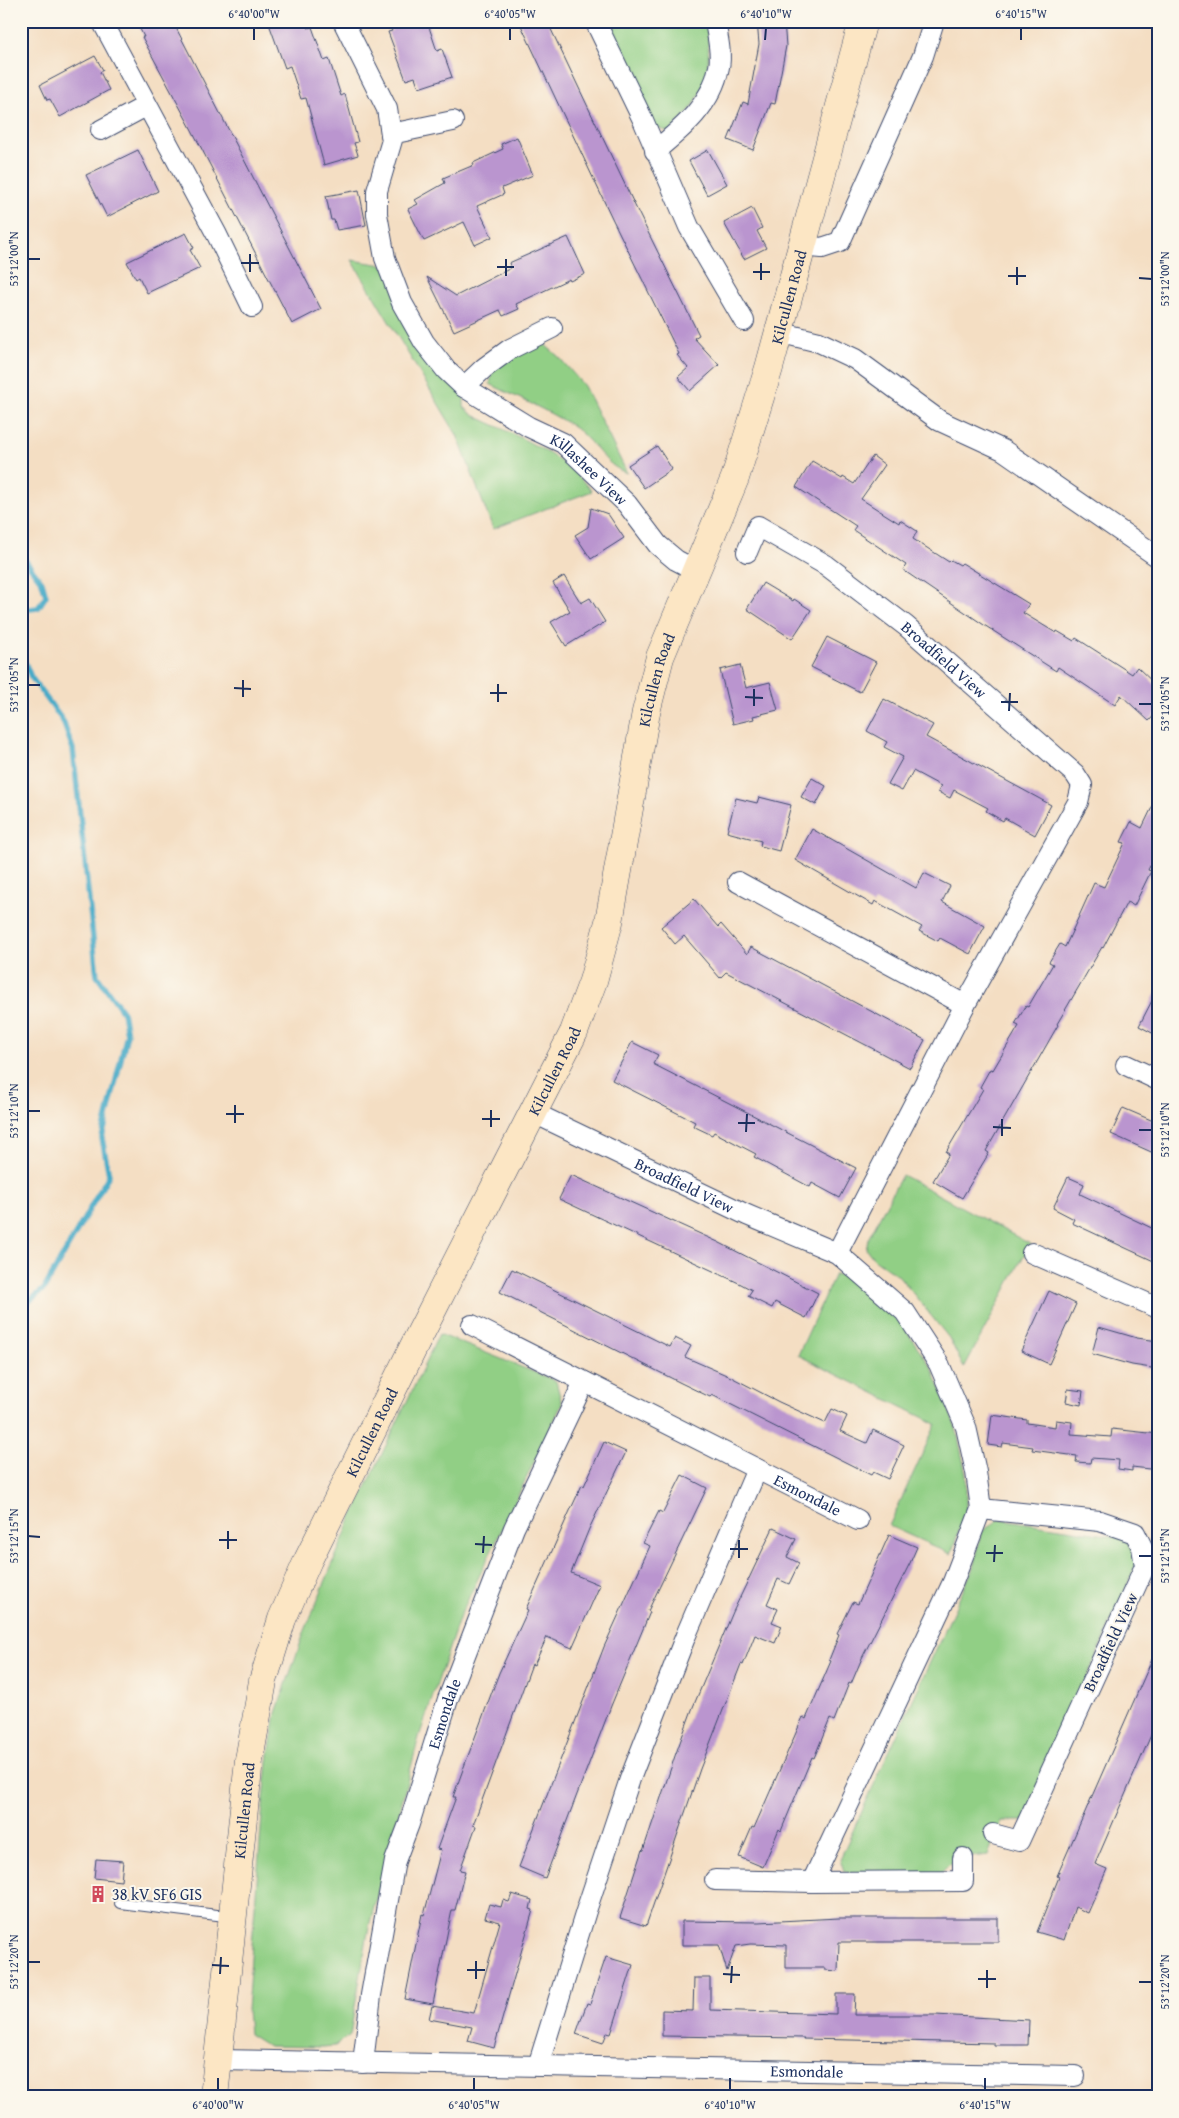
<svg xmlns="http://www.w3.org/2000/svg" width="1179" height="2118" font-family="'Gentium Book Plus',serif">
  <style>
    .green { fill: #91cf85; stroke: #567f72 }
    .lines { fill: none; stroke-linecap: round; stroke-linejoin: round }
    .stream { stroke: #47aac7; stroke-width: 5.5 }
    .building { fill: #ba95cf }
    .service-casing { stroke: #3c496d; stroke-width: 12 }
    .minor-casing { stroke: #3c496d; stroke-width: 22 }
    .secondary-casing { stroke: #3c496d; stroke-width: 29 }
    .service { stroke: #fff; stroke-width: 10 }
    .minor { stroke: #fff; stroke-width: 20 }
    .secondary { stroke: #fce6c4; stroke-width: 28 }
    .ticks { fill: none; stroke: #1b2f5e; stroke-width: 2 }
    .labels { text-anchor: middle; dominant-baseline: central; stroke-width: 4; stroke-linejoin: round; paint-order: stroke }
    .street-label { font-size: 16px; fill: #1b2f5e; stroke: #fbf7ec }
    .poi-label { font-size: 16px; fill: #1b2f5e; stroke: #fbf7ec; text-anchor: start }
    .neatline { fill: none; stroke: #1b2f5e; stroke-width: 2 }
    .ticks-label { font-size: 12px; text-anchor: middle; fill: #1b2f5e }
  </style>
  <rect width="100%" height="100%" fill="#fbf7ec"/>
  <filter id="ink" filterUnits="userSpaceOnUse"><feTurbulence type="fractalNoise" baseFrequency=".02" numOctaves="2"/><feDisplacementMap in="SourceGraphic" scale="10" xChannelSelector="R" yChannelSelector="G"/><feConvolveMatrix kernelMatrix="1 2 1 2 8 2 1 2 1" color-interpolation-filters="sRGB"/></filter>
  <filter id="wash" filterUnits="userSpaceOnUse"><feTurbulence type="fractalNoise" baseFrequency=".0096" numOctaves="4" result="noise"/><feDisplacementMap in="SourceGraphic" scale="20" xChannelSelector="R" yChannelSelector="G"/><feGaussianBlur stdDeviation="1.12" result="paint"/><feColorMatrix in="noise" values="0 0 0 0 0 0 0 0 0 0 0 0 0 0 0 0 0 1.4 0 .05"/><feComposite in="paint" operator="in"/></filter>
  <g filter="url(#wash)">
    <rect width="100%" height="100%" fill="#f4dec3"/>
    <g class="green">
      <path d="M 602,21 L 705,21 C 711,46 710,76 697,99 C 691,111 678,122 670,132 L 653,127 Z"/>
      <path d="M 352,260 L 383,265 L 464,397 L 464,407 L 473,415 C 516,436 562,453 592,491 L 493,529 L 457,435 Z"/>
      <path d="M 544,344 L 559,357 L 584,386 L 627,473 C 604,466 593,439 572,426 C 546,409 517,398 490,384 L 493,369 L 528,345 Z"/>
      <path d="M 902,1175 L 1030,1244 L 964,1368 L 949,1338 L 899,1276 L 874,1259 L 866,1249 L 868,1239 Z"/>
      <path d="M 835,1274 L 844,1276 L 899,1320 L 932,1368 L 956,1428 L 966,1474 L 966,1510 L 951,1554 L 889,1526 L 936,1424 L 798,1355 Z"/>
      <path d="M 439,1334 L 556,1381 L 562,1404 L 460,1616 L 419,1737 L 369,1926 L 350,2035 L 335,2046 L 322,2047 L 268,2046 L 249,2034 L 247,2010 L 262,1816 L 269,1754 L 276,1713 L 304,1633 L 352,1517 Z"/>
      <path d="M 1000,1519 L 1126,1538 L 1137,1562 L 1025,1821 L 1002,1821 L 988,1855 L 955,1859 L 938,1876 L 857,1877 L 844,1871 L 840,1859 L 975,1564 L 981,1532 Z"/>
    </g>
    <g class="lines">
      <g class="stream">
        <path d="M 21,555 L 42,582 L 46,596 L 38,608 L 21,610"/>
        <path d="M 21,653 L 31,677 L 63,721 L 73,749 L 97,976 L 123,1012 L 127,1034 L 102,1138 L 109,1175 L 44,1289 L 21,1308"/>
      </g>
    </g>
    <g id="blocks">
      <g class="building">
        <path d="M 136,21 L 161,21 L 163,27 L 173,22 L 321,309 L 292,324 L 192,130 L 142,37 L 144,37 Z"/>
        <path d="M 268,21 L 304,21 L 308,28 L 312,27 L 324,61 L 329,59 L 341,96 L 345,94 L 358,142 L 354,143 L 358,155 L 324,165 L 306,98 L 301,99 L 290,66 L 285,68 Z"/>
        <path d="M 388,21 L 427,21 L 437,51 L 442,49 L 452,77 L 419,88 L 415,77 L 406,80 L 388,32 L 392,31 Z"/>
        <path d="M 519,21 L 547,21 L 638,212 L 699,335 L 694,338 L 719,365 L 690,391 L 678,377 L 688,368 L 677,355 L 679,354 L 612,218 Z"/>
        <path d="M 757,21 L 784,21 L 786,46 L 775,104 L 771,103 L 753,150 L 728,140 L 743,102 L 748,104 L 759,44 Z"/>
        <path d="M 95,56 L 103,70 L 100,72 L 109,90 L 60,117 L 50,99 L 47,100 L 40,85 Z"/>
        <path d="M 517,137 L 533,175 L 502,188 L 504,194 L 477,206 L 492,237 L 475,245 L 464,222 L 424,241 L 408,209 L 418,204 L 415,200 L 445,183 L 443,178 L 474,165 L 473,163 L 503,149 L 501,144 Z"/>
        <path d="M 138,150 L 158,191 L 107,217 L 86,175 Z"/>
        <path d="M 708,150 L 727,184 L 707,195 L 689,161 Z"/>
        <path d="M 359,190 L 366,225 L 337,230 L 334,220 L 331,220 L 326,196 Z"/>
        <path d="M 752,208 L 762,228 L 757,231 L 766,248 L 744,259 L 724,223 Z"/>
        <path d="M 186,233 L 194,248 L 190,250 L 200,268 L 147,293 L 139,277 L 136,279 L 127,262 Z"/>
        <path d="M 568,237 L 585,274 L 570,281 L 569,279 L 516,304 L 519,309 L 503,316 L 500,310 L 454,331 L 427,277 L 456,296 L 511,268 L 509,263 Z"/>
        <path d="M 657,446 L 672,469 L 644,488 L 628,465 Z"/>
        <path d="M 873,456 L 885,465 L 861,499 L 899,523 L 900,520 L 917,531 L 913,539 L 949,562 L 951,560 L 960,565 L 962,563 L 1029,604 L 1023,613 L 1056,633 L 1057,631 L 1074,641 L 1076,638 L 1132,674 L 1137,667 L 1158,687 L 1158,711 L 1149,721 L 1121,695 L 1115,705 L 1058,667 L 1056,671 L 984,625 L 903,570 L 906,565 L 853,530 L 856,526 L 796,487 L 812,461 L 842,479 L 843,477 L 854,484 Z"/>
        <path d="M 591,508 L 608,514 L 624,538 L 591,559 L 575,535 L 588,527 Z"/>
        <path d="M 564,576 L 581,603 L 590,598 L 605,622 L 566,646 L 551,622 L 570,611 L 553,583 Z"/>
        <path d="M 763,583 L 793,601 L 794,599 L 811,610 L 792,639 L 747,609 Z"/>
        <path d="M 827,637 L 876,662 L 860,692 L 811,667 Z"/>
        <path d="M 740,665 L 746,688 L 770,682 L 778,710 L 753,716 L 754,719 L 733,724 L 720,670 Z"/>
        <path d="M 884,699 L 933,725 L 926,737 L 1051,805 L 1035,835 L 1005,818 L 1003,821 L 986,811 L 988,808 L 954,790 L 950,798 L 938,792 L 941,786 L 913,771 L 902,791 L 888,784 L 903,757 L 884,747 L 887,742 L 867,731 Z"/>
        <path d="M 812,778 L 826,786 L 816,805 L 801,797 Z"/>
        <path d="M 1158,795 L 1158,850 L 1148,870 L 1151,871 L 1134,906 L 1127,902 L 1103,948 L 1102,947 L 1057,1024 L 1058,1025 L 986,1151 L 989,1153 L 962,1198 L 933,1181 L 949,1154 L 946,1152 L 983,1089 L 980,1087 L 990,1069 L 993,1070 L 1019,1026 L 1015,1024 L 1026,1006 L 1028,1007 L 1053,964 L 1049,962 L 1060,944 L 1065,947 L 1094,883 L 1104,887 L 1125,843 L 1121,842 L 1131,822 L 1142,828 Z"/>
        <path d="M 759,797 L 791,805 L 779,851 L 760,846 L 761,841 L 727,832 L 736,798 L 757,803 Z"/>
        <path d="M 812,829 L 916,888 L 924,873 L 950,886 L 942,902 L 985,926 L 970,954 L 940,938 L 938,941 L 919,931 L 922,927 L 875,901 L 873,905 L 795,860 Z"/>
        <path d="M 694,899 L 718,927 L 721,924 L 747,954 L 751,947 L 925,1040 L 910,1068 L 726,972 L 720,978 L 684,936 L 675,944 L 661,927 Z"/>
        <path d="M 1158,989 L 1158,1036 L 1139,1026 Z"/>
        <path d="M 632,1042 L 658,1055 L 653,1064 L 856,1168 L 840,1198 L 812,1183 L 810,1187 L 754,1157 L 756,1154 L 714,1132 L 712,1135 L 693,1126 L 695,1122 L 612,1080 Z"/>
        <path d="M 1123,1108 L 1158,1123 L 1158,1155 L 1111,1134 Z"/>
        <path d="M 571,1175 L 718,1242 L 818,1293 L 806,1318 L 775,1302 L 772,1308 L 748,1296 L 752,1290 L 741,1284 L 559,1199 Z"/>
        <path d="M 1068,1177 L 1084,1184 L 1080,1194 L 1158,1231 L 1158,1263 L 1072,1223 L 1074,1219 L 1053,1208 Z"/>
        <path d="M 512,1269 L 670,1347 L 675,1338 L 691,1346 L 685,1357 L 731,1377 L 779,1402 L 825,1423 L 832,1409 L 847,1416 L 840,1431 L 867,1443 L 873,1430 L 904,1445 L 888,1479 L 873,1472 L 871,1475 L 712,1395 L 710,1397 L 681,1383 L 500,1292 Z"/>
        <path d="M 1049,1291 L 1076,1304 L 1049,1364 L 1021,1351 Z"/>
        <path d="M 1099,1327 L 1137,1338 L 1158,1341 L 1158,1369 L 1132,1365 L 1092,1354 Z"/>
        <path d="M 1068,1389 L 1083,1391 L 1081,1405 L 1066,1402 Z"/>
        <path d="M 992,1415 L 1027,1420 L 1027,1423 L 1055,1427 L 1056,1420 L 1072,1422 L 1071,1434 L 1111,1437 L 1112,1429 L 1158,1434 L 1158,1470 L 1132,1467 L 1132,1471 L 1118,1469 L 1119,1460 L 1091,1458 L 1090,1463 L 1076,1462 L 1077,1456 L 1032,1450 L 1033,1447 L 1003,1443 L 1002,1447 L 988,1445 Z"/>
        <path d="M 604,1442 L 626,1452 L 589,1529 L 571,1573 L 600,1585 L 572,1648 L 547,1637 L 534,1665 L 532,1664 L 473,1825 L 476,1826 L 460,1870 L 465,1871 L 455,1910 L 452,1910 L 433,2004 L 405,1999 L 422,1914 L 424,1915 L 441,1850 L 437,1849 L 456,1797 L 453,1797 L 465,1764 L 499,1673 L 528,1610 L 526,1609 L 569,1513 L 582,1485 L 584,1486 Z"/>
        <path d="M 682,1475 L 707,1488 L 648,1611 L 650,1612 L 611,1706 L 545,1878 L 519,1867 L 604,1647 L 650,1546 L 643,1543 L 659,1511 L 663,1513 Z"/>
        <path d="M 773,1528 L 796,1539 L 787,1557 L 799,1563 L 789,1584 L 778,1579 L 767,1604 L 778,1609 L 772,1622 L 782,1626 L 775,1643 L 755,1635 L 743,1665 L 741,1664 L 700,1769 L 646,1926 L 620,1918 L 642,1850 L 643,1851 L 675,1756 L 693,1707 L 733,1612 Z"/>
        <path d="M 889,1535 L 917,1547 L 910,1563 L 862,1658 L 851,1684 L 849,1683 L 834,1721 L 830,1719 L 814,1758 L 812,1757 L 781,1831 L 779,1829 L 763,1867 L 739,1857 L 752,1827 L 754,1828 L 803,1717 L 806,1719 L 831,1661 L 829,1660 L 839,1635 L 837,1634 L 853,1602 L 858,1604 Z"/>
        <path d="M 1158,1646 L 1158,1719 L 1095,1864 L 1107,1869 L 1088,1913 L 1075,1907 L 1064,1940 L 1037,1932 L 1059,1877 L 1057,1876 Z"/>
        <path d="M 96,1859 L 123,1861 L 121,1881 L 94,1878 Z"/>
        <path d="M 512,1894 L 532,1900 L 530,1909 L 533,1910 L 494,2048 L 468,2041 L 472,2027 L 429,2019 L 432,2006 L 474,2013 L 500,1922 L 485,1918 L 489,1904 L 501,1907 L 503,1900 L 509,1902 Z"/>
        <path d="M 839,1918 L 998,1918 L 998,1942 L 839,1942 L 838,1971 L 825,1970 L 825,1968 L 786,1968 L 786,1945 L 750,1944 L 736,1946 L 727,1971 L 719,1945 L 682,1945 L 682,1921 L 759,1922 Z"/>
        <path d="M 606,1957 L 633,1965 L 611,2034 L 607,2033 L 603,2043 L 576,2034 L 587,2003 L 590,2004 Z"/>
        <path d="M 694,1978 L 710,1978 L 710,2010 L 836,2014 L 836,1994 L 855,1994 L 854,2015 L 935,2015 L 1029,2020 L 1028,2045 L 994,2045 L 994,2043 L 803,2039 L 804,2038 L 662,2036 L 662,2010 L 693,2011 Z"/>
      </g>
    </g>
  </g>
  <g filter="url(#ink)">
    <use href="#blocks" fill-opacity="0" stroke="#3c496d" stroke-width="1"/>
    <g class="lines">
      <g class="service-casing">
        <path id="service" d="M 120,1903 L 233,1917"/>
      </g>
      <g class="minor-casing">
        <g id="minor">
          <path d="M 102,21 L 217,235 L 252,307"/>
          <path d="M 343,21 L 387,109 L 391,134"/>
          <path d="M 595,21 L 643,120 L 689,227 L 744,321"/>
          <path id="s1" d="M 453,121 L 391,134 L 392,140 L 377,191 L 377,214 L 385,258 L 402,303 L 424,342 L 446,370 L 464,387 L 529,427 L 563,443 L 627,504 L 658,545 L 676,560 L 697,571"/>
          <path d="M 101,130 L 146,106"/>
          <path d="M 655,151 C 683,128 712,104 719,67 C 722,53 717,35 715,21"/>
          <path d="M 800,246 L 822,248 L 840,242 L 923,56 L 934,21"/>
          <path d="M 778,332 L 819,342 L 855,359 L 940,421 L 1003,450 L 1158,557"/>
          <path d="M 464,387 L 484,368 L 510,349 L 552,328"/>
          <path id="s2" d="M 747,552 L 758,526 L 826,565 L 906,626 L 1075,774 L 1082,785 L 1078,802 L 965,1005 L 837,1253"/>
          <path d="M 738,882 L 965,1005"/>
          <path d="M 1126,1065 L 1158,1080"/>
          <path id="s3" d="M 532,1112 L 747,1215 L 837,1253 L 905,1312 L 939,1364 L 966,1427 L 976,1472 L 981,1509 L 953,1582 L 812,1882 L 715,1880"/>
          <path d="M 1032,1253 L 1158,1308"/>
          <path id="s4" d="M 472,1325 L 858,1520"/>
          <path d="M 981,1509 L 1100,1521 L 1135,1533 L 1142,1547 L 1145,1566 L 1019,1841 L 993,1834"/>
          <path d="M 812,1882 L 963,1881 L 963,1858"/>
          <path id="s5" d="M 217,2060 L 1075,2076"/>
          <path id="s6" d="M 363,2063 L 371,1995 L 395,1861 L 409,1824 L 448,1699 L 514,1528 L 584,1382"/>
          <path d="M 538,2066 L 586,1911 L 630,1779 L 686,1635 L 757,1469"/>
        </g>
      </g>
      <g class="secondary-casing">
        <g id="secondary">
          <path id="s7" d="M 214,2097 L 249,1760 L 263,1681 L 282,1619 L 308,1560 L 418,1338 L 574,1032 L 593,981 L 609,922 L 646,712 L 660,657 L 735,478 L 769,368 L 863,21"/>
        </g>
      </g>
      <use href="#service" class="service"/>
      <use href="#minor" class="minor"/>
      <use href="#secondary" class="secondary"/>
    </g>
  </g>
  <path class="ticks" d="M 254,40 L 254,28M 510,40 L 510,28M 765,40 L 766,28M 1021,40 L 1021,28M 28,259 L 40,259M 241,263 L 259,263M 497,267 L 514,267M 250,272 L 250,254M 753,272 L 770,272M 506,276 L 506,259M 1008,276 L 1026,276M 1139,278 L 1152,279M 761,280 L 761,263M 1017,285 L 1017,267M 28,685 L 40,685M 234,688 L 251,689M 490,693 L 507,693M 243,697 L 243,680M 745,697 L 763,698M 498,702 L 498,684M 1001,702 L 1018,702M 1139,704 L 1152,704M 754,706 L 754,689M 1009,711 L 1010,693M 28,1111 L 40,1111M 226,1114 L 244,1114M 482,1119 L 500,1119M 235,1123 L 235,1105M 738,1123 L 755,1123M 491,1127 L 491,1110M 993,1127 L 1011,1128M 1139,1130 L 1152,1130M 746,1132 L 747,1114M 1002,1136 L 1002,1119M 28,1536 L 40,1537M 219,1540 L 237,1540M 475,1544 L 492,1545M 228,1549 L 228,1531M 730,1549 L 748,1549M 483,1553 L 484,1536M 986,1553 L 1003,1553M 1139,1556 L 1152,1556M 739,1558 L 739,1540M 994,1562 L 995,1545M 28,1962 L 40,1962M 212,1965 L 229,1966M 467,1970 L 485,1970M 220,1974 L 221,1957M 723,1974 L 740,1975M 476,1979 L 476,1961M 978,1979 L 996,1979M 1139,1982 L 1152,1982M 731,1983 L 732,1966M 987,1988 L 987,1970M 218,2090 L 218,2078M 474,2090 L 474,2078M 730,2090 L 730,2078M 985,2090 L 985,2078"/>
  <defs>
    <g id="building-bare" transform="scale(1.35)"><path d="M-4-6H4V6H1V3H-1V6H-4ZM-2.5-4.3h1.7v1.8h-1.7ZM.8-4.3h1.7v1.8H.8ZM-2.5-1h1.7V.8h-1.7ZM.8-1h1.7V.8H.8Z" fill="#d1495b" stroke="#fbf7ec" stroke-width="2.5" paint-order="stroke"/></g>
  </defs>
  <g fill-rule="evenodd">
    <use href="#building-bare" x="98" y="1894"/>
  </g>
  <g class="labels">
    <g class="street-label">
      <text stroke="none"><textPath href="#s7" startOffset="1908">Kilcullen Road</textPath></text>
      <text stroke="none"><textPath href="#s1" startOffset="494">Killashee View</textPath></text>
      <text stroke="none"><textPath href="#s2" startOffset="258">Broadfield View</textPath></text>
      <text stroke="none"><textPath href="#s7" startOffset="1502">Kilcullen Road</textPath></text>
      <text stroke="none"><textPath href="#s7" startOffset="1096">Kilcullen Road</textPath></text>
      <text stroke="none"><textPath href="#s3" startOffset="169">Broadfield View</textPath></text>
      <text stroke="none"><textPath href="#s7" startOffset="691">Kilcullen Road</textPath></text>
      <text stroke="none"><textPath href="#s4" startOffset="376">Esmondale</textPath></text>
      <text transform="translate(1110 1642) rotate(-65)">Broadfield View</text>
      <text stroke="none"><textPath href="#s6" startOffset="360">Esmondale</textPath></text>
      <text stroke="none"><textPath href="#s7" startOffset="288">Kilcullen Road</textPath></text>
      <text stroke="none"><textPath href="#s5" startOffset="590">Esmondale</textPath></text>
    </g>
    <g class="poi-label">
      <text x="112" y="1894">38 kV SF6 GIS</text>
    </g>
  </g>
  <rect width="1179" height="2118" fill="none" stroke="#fbf7ec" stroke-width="55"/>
  <rect x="28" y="28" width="1124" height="2062" class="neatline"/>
  <g class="ticks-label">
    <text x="254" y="18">6°40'00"W</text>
    <text x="510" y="18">6°40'05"W</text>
    <text x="766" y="18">6°40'10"W</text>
    <text x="1021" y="18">6°40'15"W</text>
    <text transform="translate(14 259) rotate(-90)" y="4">53°12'00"N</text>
    <text transform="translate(1165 279) rotate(-90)" y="4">53°12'00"N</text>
    <text transform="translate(14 685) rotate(-90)" y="4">53°12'05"N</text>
    <text transform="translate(1165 704) rotate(-90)" y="4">53°12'05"N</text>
    <text transform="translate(14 1111) rotate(-90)" y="4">53°12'10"N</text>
    <text transform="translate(1165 1130) rotate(-90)" y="4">53°12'10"N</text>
    <text transform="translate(14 1536) rotate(-90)" y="4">53°12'15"N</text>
    <text transform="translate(1165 1556) rotate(-90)" y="4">53°12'15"N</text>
    <text transform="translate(14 1962) rotate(-90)" y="4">53°12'20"N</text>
    <text transform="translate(1165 1982) rotate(-90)" y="4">53°12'20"N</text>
    <text x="218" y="2109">6°40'00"W</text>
    <text x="474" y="2109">6°40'05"W</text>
    <text x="730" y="2109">6°40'10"W</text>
    <text x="985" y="2109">6°40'15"W</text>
  </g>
</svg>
